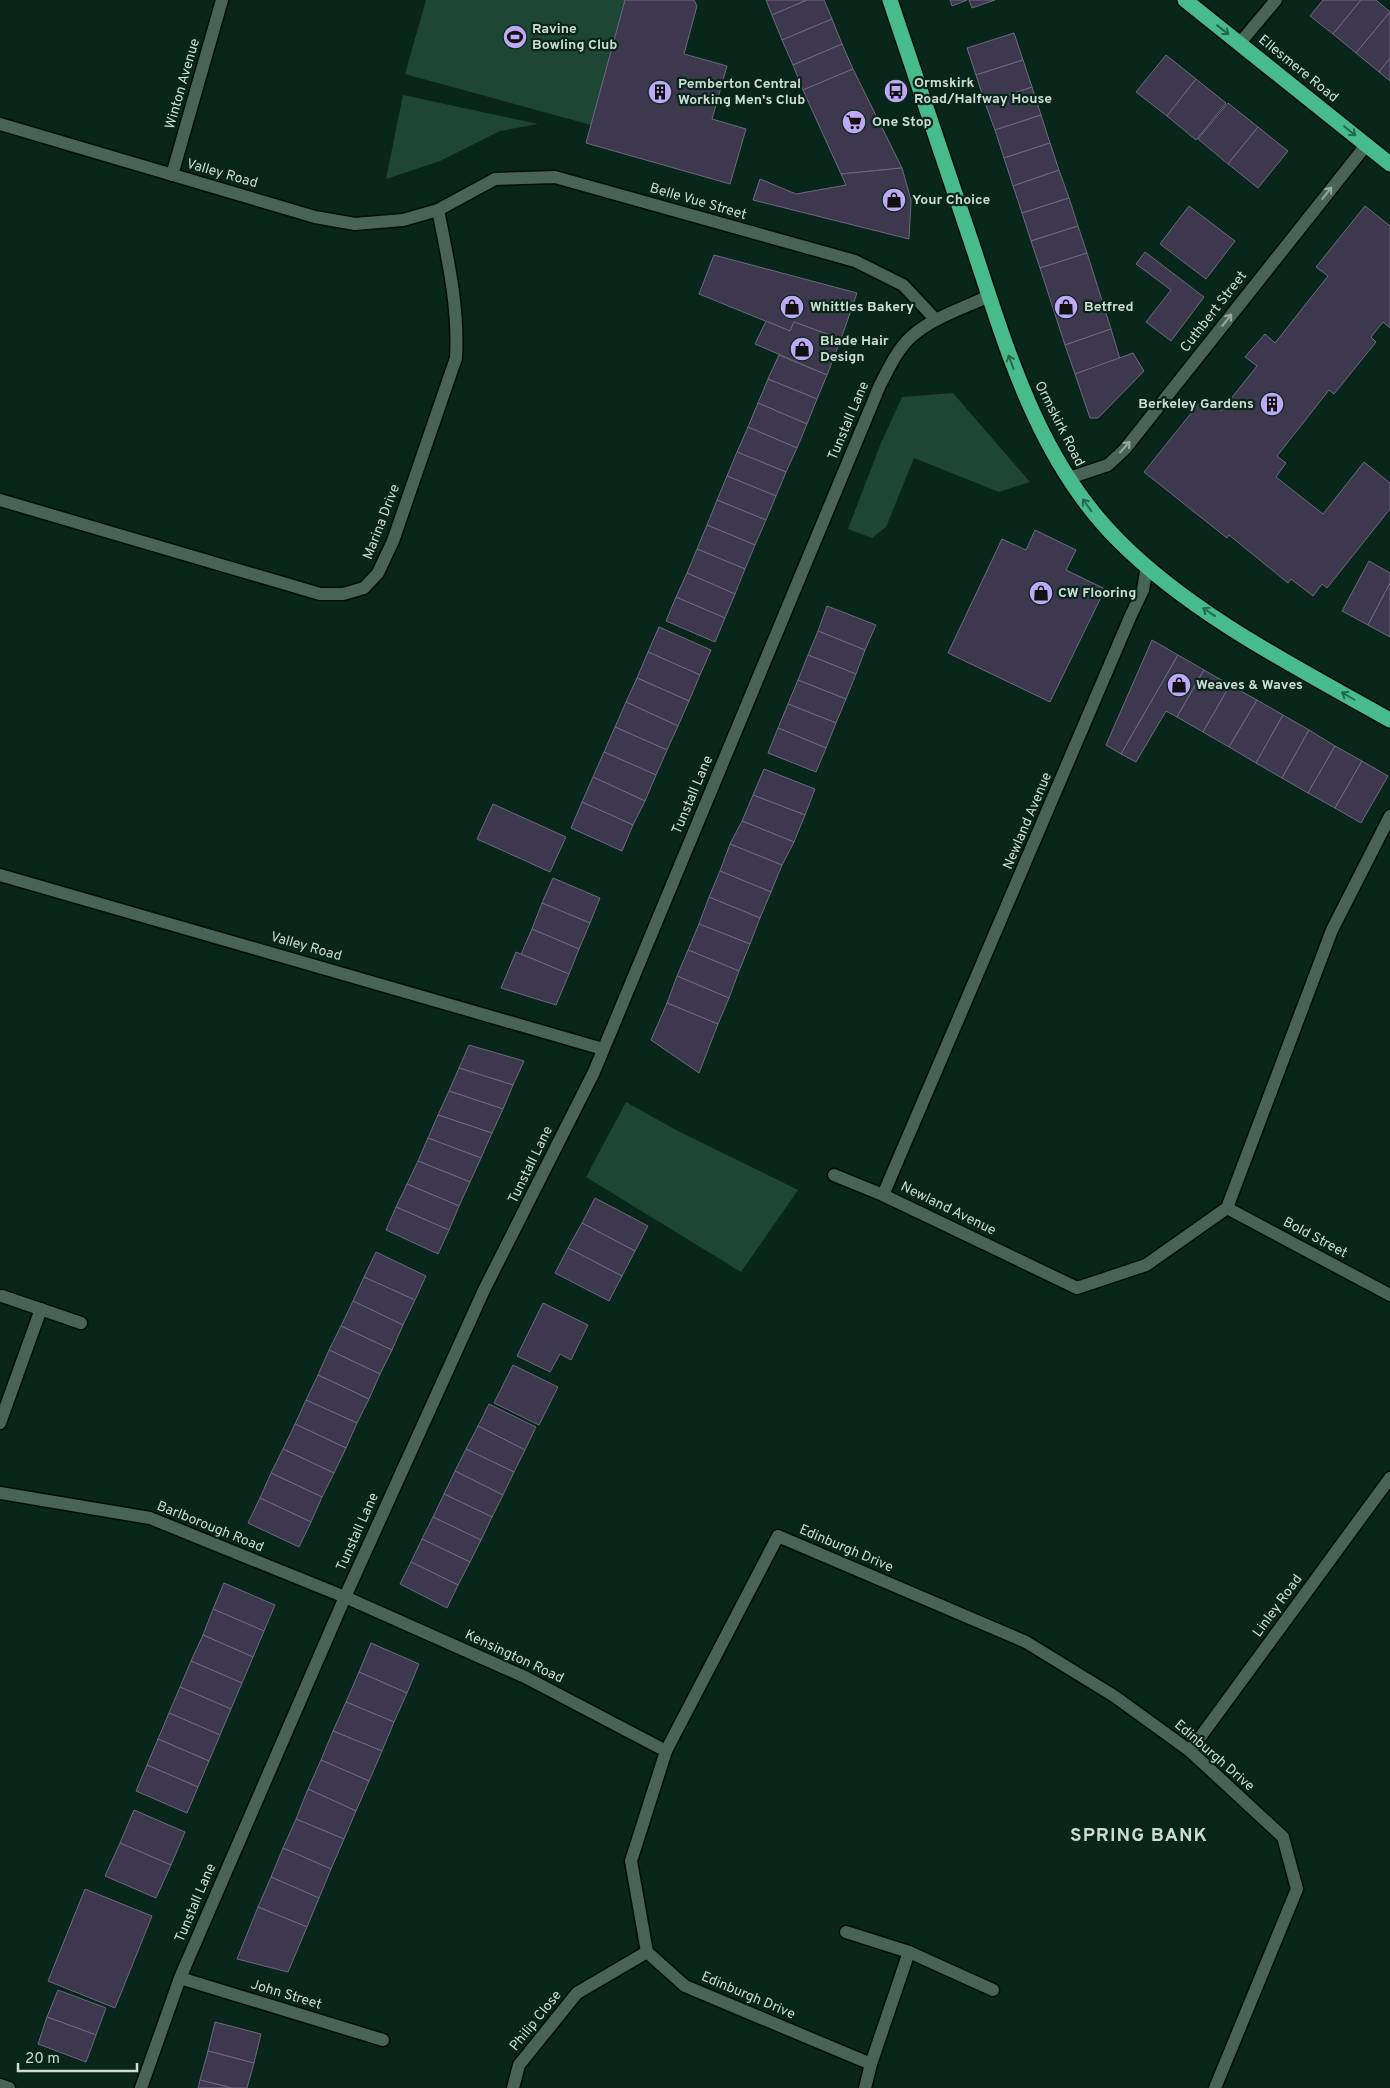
<svg xmlns="http://www.w3.org/2000/svg" width="1390" height="2088" font-family="Overpass,sans-serif">
  <style>
    .green { fill: #1e4635 }
    .building { fill: #3e384f; stroke: #6d6781 }
    .lines { fill: none; stroke-linecap: round; stroke-linejoin: round }
    .minor-casing { stroke: #000e05; stroke-width: 15 }
    .highway-casing { stroke: #000e05; stroke-width: 18 }
    .minor { stroke: #476456; stroke-width: 12 }
    .highway { stroke: #47bb8c; stroke-width: 15 }
    .oneway { stroke: #25694d }
    .oneway2 { stroke: #97aba1 }
    .labels { text-anchor: middle; dominant-baseline: central; stroke-width: 4.5; stroke-linejoin: round; paint-order: stroke }
    .poi-label { font-size: 14px; font-weight: bold; fill: #ccdbd3; stroke: #09261a; text-anchor: start }
    .street-label { font-size: 14px; fill: #ccdbd3; stroke: #09261a }
    .district-label { font-size: 19px; font-weight: bold; letter-spacing: 1px; fill: #ccdbd3; stroke: #09261a }
  </style>
  <rect width="100%" height="100%" fill="#09261a"/>
  <g class="green">
    <path d="M 426,0 L 625,0 L 591,125 L 405,74 Z"/>
    <path d="M 403,95 L 538,124 L 500,131 L 440,161 L 386,179 Z"/>
    <path d="M 953,393 L 1030,482 L 999,492 L 914,458 L 886,527 L 872,538 L 848,529 L 881,443 L 902,397 Z"/>
    <path d="M 626,1102 L 676,1130 L 798,1190 L 741,1272 L 586,1177 Z"/>
  </g>
  <g class="building">
    <path d="M 625,0 L 694,0 L 697,6 L 684,54 L 727,66 L 712,119 L 746,129 L 730,184 L 586,143 Z"/>
    <path d="M 766,0 L 807,0 L 772,15 Z"/>
    <path d="M 807,0 L 824,0 L 832,19 L 782,40 L 772,15 Z"/>
    <path d="M 950,0 L 967,0 L 952,6 Z"/>
    <path d="M 969,0 L 995,0 L 972,8 Z"/>
    <path d="M 1323,0 L 1361,0 L 1333,34 L 1310,16 Z"/>
    <path d="M 1361,0 L 1376,0 L 1390,12 L 1356,53 L 1333,34 Z"/>
    <path d="M 1390,12 L 1390,58 L 1379,72 L 1356,53 Z"/>
    <path d="M 832,19 L 842,44 L 793,65 L 782,40 Z"/>
    <path d="M 1014,33 L 1023,60 L 976,75 L 967,48 Z"/>
    <path d="M 842,44 L 853,69 L 803,90 L 793,65 Z"/>
    <path d="M 1166,55 L 1196,79 L 1167,116 L 1136,92 Z"/>
    <path d="M 1390,58 L 1390,81 L 1379,72 Z"/>
    <path d="M 1023,60 L 1032,87 L 985,103 L 976,75 Z"/>
    <path d="M 853,69 L 902,168 L 841,174 L 803,90 Z"/>
    <path d="M 1196,79 L 1226,103 L 1196,140 L 1167,116 Z"/>
    <path d="M 1032,87 L 1041,115 L 995,130 L 985,103 Z"/>
    <path d="M 1228,103 L 1258,127 L 1228,164 L 1198,139 Z"/>
    <path d="M 1041,115 L 1050,143 L 1004,158 L 995,130 Z"/>
    <path d="M 1258,127 L 1288,151 L 1258,188 L 1228,164 Z"/>
    <path d="M 1050,143 L 1059,170 L 1013,186 L 1004,158 Z"/>
    <path d="M 902,168 L 911,200 L 909,239 L 753,200 L 760,179 L 796,194 L 846,185 L 841,174 Z"/>
    <path d="M 1059,170 L 1069,198 L 1022,213 L 1013,186 Z"/>
    <path d="M 1069,198 L 1078,226 L 1031,241 L 1022,213 Z"/>
    <path d="M 1189,206 L 1235,241 L 1206,279 L 1160,244 Z"/>
    <path d="M 1365,206 L 1390,226 L 1390,328 L 1383,322 L 1371,337 L 1376,342 L 1334,394 L 1329,390 L 1277,456 L 1286,463 L 1276,477 L 1323,514 L 1364,462 L 1390,483 L 1390,509 L 1327,588 L 1322,584 L 1313,596 L 1291,579 L 1288,583 L 1229,535 L 1227,538 L 1144,472 L 1204,397 L 1221,411 L 1257,366 L 1245,357 L 1265,334 L 1275,343 L 1328,276 L 1316,267 Z"/>
    <path d="M 1078,226 L 1087,253 L 1040,268 L 1031,241 Z"/>
    <path d="M 1145,252 L 1204,297 L 1171,341 L 1146,322 L 1171,290 L 1136,264 Z"/>
    <path d="M 1087,253 L 1111,329 L 1065,345 L 1040,268 Z"/>
    <path d="M 714,255 L 857,293 L 841,339 L 794,322 L 790,331 L 699,294 Z"/>
    <path d="M 766,321 L 790,331 L 794,322 L 841,339 L 827,375 L 755,344 Z"/>
    <path d="M 1111,329 L 1120,359 L 1075,374 L 1065,345 Z"/>
    <path d="M 1133,353 L 1144,371 L 1098,418 L 1090,418 L 1075,374 Z"/>
    <path d="M 779,355 L 827,375 L 817,399 L 768,379 Z"/>
    <path d="M 768,379 L 817,399 L 807,424 L 758,403 Z"/>
    <path d="M 758,403 L 807,424 L 797,448 L 748,427 Z"/>
    <path d="M 748,427 L 797,448 L 786,472 L 737,452 Z"/>
    <path d="M 737,452 L 786,472 L 776,496 L 727,476 Z"/>
    <path d="M 727,476 L 776,496 L 766,520 L 717,500 Z"/>
    <path d="M 717,500 L 766,520 L 755,545 L 707,525 Z"/>
    <path d="M 707,525 L 755,545 L 745,569 L 697,549 Z"/>
    <path d="M 1035,530 L 1076,550 L 1066,570 L 1105,589 L 1050,702 L 948,653 L 1002,539 L 1026,550 Z"/>
    <path d="M 697,549 L 745,569 L 735,594 L 687,573 Z"/>
    <path d="M 1369,561 L 1390,573 L 1390,583 L 1368,625 L 1342,611 Z"/>
    <path d="M 687,573 L 735,594 L 725,618 L 676,597 Z"/>
    <path d="M 1390,583 L 1390,637 L 1368,625 Z"/>
    <path d="M 676,597 L 725,618 L 715,642 L 666,621 Z"/>
    <path d="M 827,606 L 876,625 L 865,650 L 818,631 Z"/>
    <path d="M 659,627 L 711,650 L 700,675 L 648,652 Z"/>
    <path d="M 818,631 L 865,650 L 856,674 L 808,655 Z"/>
    <path d="M 1152,640 L 1178,655 L 1121,754 L 1106,745 Z"/>
    <path d="M 648,652 L 700,675 L 689,701 L 637,678 Z"/>
    <path d="M 808,655 L 856,674 L 846,699 L 798,680 Z"/>
    <path d="M 1178,655 L 1204,670 L 1177,717 L 1166,711 L 1136,762 L 1121,754 Z"/>
    <path d="M 1204,670 L 1230,685 L 1203,732 L 1177,717 Z"/>
    <path d="M 637,678 L 689,701 L 678,726 L 626,702 Z"/>
    <path d="M 798,680 L 846,699 L 836,723 L 788,704 Z"/>
    <path d="M 1230,685 L 1257,700 L 1229,747 L 1203,732 Z"/>
    <path d="M 1257,700 L 1283,715 L 1256,763 L 1229,747 Z"/>
    <path d="M 626,702 L 678,726 L 667,750 L 615,727 Z"/>
    <path d="M 788,704 L 836,723 L 826,748 L 778,728 Z"/>
    <path d="M 1283,715 L 1309,730 L 1282,778 L 1256,763 Z"/>
    <path d="M 615,727 L 667,750 L 656,775 L 604,752 Z"/>
    <path d="M 778,728 L 826,748 L 816,772 L 768,753 Z"/>
    <path d="M 1309,730 L 1335,746 L 1308,793 L 1282,778 Z"/>
    <path d="M 1335,746 L 1362,761 L 1335,808 L 1308,793 Z"/>
    <path d="M 604,752 L 656,775 L 645,801 L 593,777 Z"/>
    <path d="M 1362,761 L 1388,776 L 1361,823 L 1335,808 Z"/>
    <path d="M 764,769 L 815,789 L 805,815 L 753,795 Z"/>
    <path d="M 593,777 L 645,801 L 633,825 L 582,802 Z"/>
    <path d="M 753,795 L 805,815 L 794,842 L 742,821 Z"/>
    <path d="M 582,802 L 633,825 L 622,851 L 571,828 Z"/>
    <path d="M 493,804 L 566,837 L 550,872 L 477,839 Z"/>
    <path d="M 742,821 L 794,842 L 782,865 L 730,844 Z"/>
    <path d="M 730,844 L 782,865 L 771,892 L 720,871 Z"/>
    <path d="M 720,871 L 771,892 L 760,918 L 709,897 Z"/>
    <path d="M 553,878 L 600,898 L 590,923 L 542,903 Z"/>
    <path d="M 709,897 L 760,918 L 750,944 L 699,924 Z"/>
    <path d="M 542,903 L 590,923 L 579,949 L 532,929 Z"/>
    <path d="M 699,924 L 750,944 L 739,971 L 688,950 Z"/>
    <path d="M 532,929 L 579,949 L 569,974 L 521,954 Z"/>
    <path d="M 688,950 L 739,971 L 729,998 L 677,976 Z"/>
    <path d="M 516,952 L 569,974 L 556,1005 L 501,988 Z"/>
    <path d="M 677,976 L 729,998 L 718,1024 L 667,1003 Z"/>
    <path d="M 667,1003 L 718,1024 L 699,1073 L 651,1040 Z"/>
    <path d="M 469,1045 L 524,1061 L 513,1085 L 459,1068 Z"/>
    <path d="M 459,1068 L 513,1085 L 503,1109 L 449,1091 Z"/>
    <path d="M 449,1091 L 503,1109 L 492,1133 L 438,1115 Z"/>
    <path d="M 438,1115 L 492,1133 L 481,1158 L 428,1138 Z"/>
    <path d="M 428,1138 L 481,1158 L 470,1182 L 418,1161 Z"/>
    <path d="M 418,1161 L 470,1182 L 459,1206 L 407,1184 Z"/>
    <path d="M 407,1184 L 459,1206 L 449,1230 L 396,1207 Z"/>
    <path d="M 595,1198 L 648,1226 L 635,1251 L 582,1223 Z"/>
    <path d="M 396,1207 L 449,1230 L 438,1254 L 386,1230 Z"/>
    <path d="M 582,1223 L 635,1251 L 622,1276 L 568,1248 Z"/>
    <path d="M 568,1248 L 622,1276 L 609,1301 L 555,1273 Z"/>
    <path d="M 376,1252 L 426,1276 L 415,1300 L 364,1277 Z"/>
    <path d="M 364,1277 L 415,1300 L 403,1325 L 353,1301 Z"/>
    <path d="M 353,1301 L 403,1325 L 392,1350 L 341,1326 Z"/>
    <path d="M 543,1303 L 588,1325 L 571,1360 L 560,1354 L 550,1372 L 517,1356 Z"/>
    <path d="M 341,1326 L 392,1350 L 380,1374 L 329,1350 Z"/>
    <path d="M 329,1350 L 380,1374 L 369,1399 L 318,1375 Z"/>
    <path d="M 513,1365 L 558,1387 L 539,1425 L 494,1403 Z"/>
    <path d="M 318,1375 L 369,1399 L 357,1423 L 306,1400 Z"/>
    <path d="M 306,1400 L 357,1423 L 346,1448 L 295,1424 Z"/>
    <path d="M 489,1404 L 536,1427 L 525,1450 L 478,1426 Z"/>
    <path d="M 295,1424 L 346,1448 L 334,1473 L 283,1449 Z"/>
    <path d="M 478,1426 L 525,1450 L 514,1472 L 466,1449 Z"/>
    <path d="M 283,1449 L 334,1473 L 322,1497 L 271,1473 Z"/>
    <path d="M 466,1449 L 514,1472 L 503,1495 L 455,1471 Z"/>
    <path d="M 455,1471 L 503,1495 L 492,1517 L 444,1494 Z"/>
    <path d="M 271,1473 L 322,1497 L 311,1522 L 260,1498 Z"/>
    <path d="M 444,1494 L 492,1517 L 481,1540 L 433,1517 Z"/>
    <path d="M 260,1498 L 311,1522 L 299,1547 L 248,1523 Z"/>
    <path d="M 433,1517 L 481,1540 L 470,1562 L 422,1539 Z"/>
    <path d="M 422,1539 L 470,1562 L 458,1585 L 411,1562 Z"/>
    <path d="M 411,1562 L 458,1585 L 447,1608 L 400,1584 Z"/>
    <path d="M 224,1583 L 275,1605 L 264,1631 L 213,1609 Z"/>
    <path d="M 213,1609 L 264,1631 L 253,1657 L 203,1635 Z"/>
    <path d="M 203,1635 L 253,1657 L 242,1683 L 191,1661 Z"/>
    <path d="M 371,1643 L 419,1664 L 407,1693 L 359,1672 Z"/>
    <path d="M 191,1661 L 242,1683 L 231,1709 L 180,1687 Z"/>
    <path d="M 359,1672 L 407,1693 L 394,1722 L 346,1702 Z"/>
    <path d="M 180,1687 L 231,1709 L 220,1735 L 169,1713 Z"/>
    <path d="M 346,1702 L 394,1722 L 382,1751 L 333,1731 Z"/>
    <path d="M 169,1713 L 220,1735 L 209,1761 L 158,1739 Z"/>
    <path d="M 333,1731 L 382,1751 L 369,1781 L 321,1760 Z"/>
    <path d="M 158,1739 L 209,1761 L 198,1787 L 147,1765 Z"/>
    <path d="M 321,1760 L 369,1781 L 356,1811 L 308,1789 Z"/>
    <path d="M 147,1765 L 198,1787 L 187,1813 L 136,1791 Z"/>
    <path d="M 308,1789 L 356,1811 L 344,1839 L 296,1819 Z"/>
    <path d="M 134,1810 L 185,1832 L 171,1865 L 120,1843 Z"/>
    <path d="M 296,1819 L 344,1839 L 331,1869 L 283,1848 Z"/>
    <path d="M 120,1843 L 171,1865 L 156,1898 L 105,1876 Z"/>
    <path d="M 283,1848 L 331,1869 L 319,1898 L 271,1877 Z"/>
    <path d="M 271,1877 L 319,1898 L 307,1927 L 258,1907 Z"/>
    <path d="M 85,1889 L 152,1916 L 115,2008 L 48,1981 Z"/>
    <path d="M 258,1907 L 307,1927 L 288,1972 L 237,1959 Z"/>
    <path d="M 58,1990 L 106,2008 L 96,2035 L 47,2017 Z"/>
    <path d="M 47,2017 L 96,2035 L 86,2062 L 38,2044 Z"/>
    <path d="M 215,2022 L 261,2034 L 254,2063 L 208,2051 Z"/>
    <path d="M 208,2051 L 254,2063 L 247,2088 L 232,2088 L 200,2080 Z"/>
    <path d="M 200,2080 L 232,2088 L 198,2088 Z"/>
  </g>
  <g class="lines">
    <g class="minor-casing">
      <g id="minor">
        <path d="M 1240,43 L 1276,0"/>
        <path d="M 0,124 L 315,217 L 355,224 L 403,220 L 438,210 L 495,179 L 555,177 L 855,261 L 903,285 L 936,320"/>
        <path d="M 172,175 L 222,0"/>
        <path d="M 1069,478 L 1108,465 L 1125,449 L 1367,144"/>
        <path d="M 0,500 L 320,594 L 343,594 L 364,588 L 378,573 L 393,541 L 456,358 C 459,308 448,260 438,210"/>
        <path d="M 1147,566 L 1143,590 L 1131,615 L 883,1195 L 1077,1288 L 1146,1265 L 1227,1208 L 1332,930 L 1390,816"/>
        <path d="M 0,875 L 603,1049"/>
        <path d="M 834,1175 L 883,1195"/>
        <path d="M 1227,1208 L 1390,1295"/>
        <path d="M 2,1296 L 81,1323"/>
        <path d="M 0,1423 L 41,1309"/>
        <path d="M 0,1493 L 150,1518 L 345,1597 L 525,1677 L 666,1751"/>
        <path d="M 1190,1751 L 1390,1478"/>
        <path d="M 846,1932 L 909,1952 L 993,1990"/>
        <path d="M 180,1978 L 383,2040"/>
        <path d="M 871,2064 L 909,1952"/>
        <path d="M 0,2085 L 9,2088"/>
        <path d="M 141,2088 L 180,1978 L 345,1597 L 484,1290 L 594,1072 L 880,385 C 889,368 898,348 912,336 C 934,317 964,308 989,296"/>
        <path d="M 513,2088 L 519,2065 L 577,1993 L 647,1952"/>
        <path d="M 865,2088 L 871,2064 L 685,1986 L 647,1952 L 631,1861 L 666,1751 L 778,1536 L 1026,1642 L 1114,1696 L 1190,1751 L 1283,1837 L 1297,1889 L 1215,2088"/>
      </g>
    </g>
    <g class="highway-casing">
      <g id="highway">
        <path d="M 890,0 C 917,80 944,160 971,241 C 1006,346 1037,459 1118,540 C 1192,615 1298,668 1390,720"/>
        <path d="M 1185,0 L 1390,164"/>
      </g>
    </g>
    <use href="#minor" class="minor"/>
    <use href="#highway" class="highway"/>
  </g>
  <defs><path id="oneway-shaft" d="M-6 0H5M1.5-3L5.5 0L1.5 3" fill="none" stroke-width="1.6" stroke-linecap="round" stroke-linejoin="round" transform="scale(1.25)"/></defs>
  <g class="oneway">
    <use href="#oneway-shaft" transform="translate(1223 30) rotate(38)"/>
    <use href="#oneway-shaft" transform="translate(1350 131) rotate(39)"/>
    <use href="#oneway-shaft" transform="translate(1011 362) rotate(-110)"/>
    <use href="#oneway-shaft" transform="translate(1087 505) rotate(-126)"/>
    <use href="#oneway-shaft" transform="translate(1209 612) rotate(-146)"/>
    <use href="#oneway-shaft" transform="translate(1348 696) rotate(-150)"/>
  </g>
  <g class="oneway2">
    <use href="#oneway-shaft" transform="translate(1327 193) rotate(-52)"/>
    <use href="#oneway-shaft" transform="translate(1227 320) rotate(-52)"/>
    <use href="#oneway-shaft" transform="translate(1125 447) rotate(-48)"/>
  </g>
  <defs>
    <g id="stadium-disc" transform="scale(1.25)"><circle r="9.5" fill="#bda9f5" stroke="#09261a"/><path d="M0-5a6.5 5 0 1 0 0 10a6.5 5 0 1 0 0-10ZM-3.5-1.8h7v3.6h-7Z" fill="#111"/></g>
    <g id="bus-disc" transform="scale(1.25)"><circle r="9.5" fill="#bda9f5" stroke="#09261a"/><path d="M-5-6H5V4H4V6H2V4H-2V6H-4V4H-5ZM-3.5-4V0h7V-4ZM-3.5 1.2v1.5H-2V1.2ZM2 1.2v1.5H3.5V1.2Z" fill="#111"/></g>
    <g id="building-disc" transform="scale(1.25)"><circle r="9.5" fill="#bda9f5" stroke="#09261a"/><path d="M-4-6H4V6H1V3H-1V6H-4ZM-2.5-4.3h1.7v1.8h-1.7ZM.8-4.3h1.7v1.8H.8ZM-2.5-1h1.7V.8h-1.7ZM.8-1h1.7V.8H.8Z" fill="#111"/></g>
    <g id="supermarket-disc" transform="scale(1.25)"><circle r="9.5" fill="#bda9f5" stroke="#09261a"/><path d="M-6-5.5h2.5l.6 2H6L4.5 2H-2.5L-4.4-4H-6ZM-1.5 3.2a1.3 1.3 0 1 0 .1 0ZM3 3.2a1.3 1.3 0 1 0 .1 0Z" fill="#111"/></g>
    <g id="shop-disc" transform="scale(1.25)"><circle r="9.5" fill="#bda9f5" stroke="#09261a"/><path d="M-5-2.5h2.3a2.7 3.5 0 0 1 5.4 0H5L5.5 6h-11ZM-1.5-2.5h3a1.5 2.3 0 0 0-3 0Z" fill="#111"/></g>
  </defs>
  <g fill-rule="evenodd">
    <use href="#stadium-disc" x="515" y="37"/>
    <use href="#bus-disc" x="896" y="91"/>
    <use href="#building-disc" x="660" y="92"/>
    <use href="#supermarket-disc" x="854" y="122"/>
    <use href="#shop-disc" x="894" y="200"/>
    <use href="#shop-disc" x="792" y="307"/>
    <use href="#shop-disc" x="1066" y="307"/>
    <use href="#shop-disc" x="802" y="349"/>
    <use href="#building-disc" x="1272" y="404"/>
    <use href="#shop-disc" x="1041" y="593"/>
    <use href="#shop-disc" x="1179" y="685"/>
  </g>
  <g class="labels">
    <g class="poi-label">
      <text x="532" y="29">Ravine<tspan x="532" dy="16">Bowling Club</tspan></text>
      <text x="914" y="83">Ormskirk<tspan x="914" dy="16">Road/Halfway House</tspan></text>
      <text x="678" y="84">Pemberton Central<tspan x="678" dy="16">Working Men's Club</tspan></text>
      <text x="872" y="122">One Stop</text>
      <text x="912" y="200">Your Choice</text>
      <text x="810" y="307">Whittles Bakery</text>
      <text x="1084" y="307">Betfred</text>
      <text x="820" y="341">Blade Hair<tspan x="820" dy="16">Design</tspan></text>
      <text x="1254" y="404" text-anchor="end">Berkeley Gardens</text>
      <text x="1058" y="593">CW Flooring</text>
      <text x="1196" y="685">Weaves &amp; Waves</text>
    </g>
    <g class="street-label">
      <text transform="translate(1298 69) rotate(39)">Ellesmere Road</text>
      <text transform="translate(183 84) rotate(-74)">Winton Avenue</text>
      <text transform="translate(222 174) rotate(16)">Valley Road</text>
      <text transform="translate(698 202) rotate(16)">Belle Vue Street</text>
      <text transform="translate(1214 312) rotate(-52)">Cuthbert Street</text>
      <text transform="translate(849 421) rotate(-67)">Tunstall Lane</text>
      <text transform="translate(1059 424) rotate(63)">Ormskirk Road</text>
      <text transform="translate(382 522) rotate(-69)">Marina Drive</text>
      <text transform="translate(693 795) rotate(-67)">Tunstall Lane</text>
      <text transform="translate(1028 821) rotate(-67)">Newland Avenue</text>
      <text transform="translate(306 947) rotate(16)">Valley Road</text>
      <text transform="translate(531 1165) rotate(-64)">Tunstall Lane</text>
      <text transform="translate(948 1209) rotate(26)">Newland Avenue</text>
      <text transform="translate(1315 1238) rotate(28)">Bold Street</text>
      <text transform="translate(210 1527) rotate(22)">Barlborough Road</text>
      <text transform="translate(358 1532) rotate(-66)">Tunstall Lane</text>
      <text transform="translate(846 1549) rotate(23)">Edinburgh Drive</text>
      <text transform="translate(1278 1606) rotate(-54)">Linley Road</text>
      <text transform="translate(514 1657) rotate(25)">Kensington Road</text>
      <text transform="translate(1214 1756) rotate(41)">Edinburgh Drive</text>
      <text transform="translate(196 1903) rotate(-67)">Tunstall Lane</text>
      <text transform="translate(286 1995) rotate(17)">John Street</text>
      <text transform="translate(748 1996) rotate(23)">Edinburgh Drive</text>
      <text transform="translate(536 2021) rotate(-51)">Philip Close</text>
    </g>
    <g class="district-label">
      <text x="1139" y="1836">SPRING BANK</text>
    </g>
  </g>
  <path d="M18 2063v8h119v-8" fill="none" stroke="#ccdbd3" stroke-width="2.5"/>
  <text x="25" y="2063" font-size="15" fill="#ccdbd3" stroke="#09261a" stroke-width="4" paint-order="stroke">20 m</text>
</svg>
